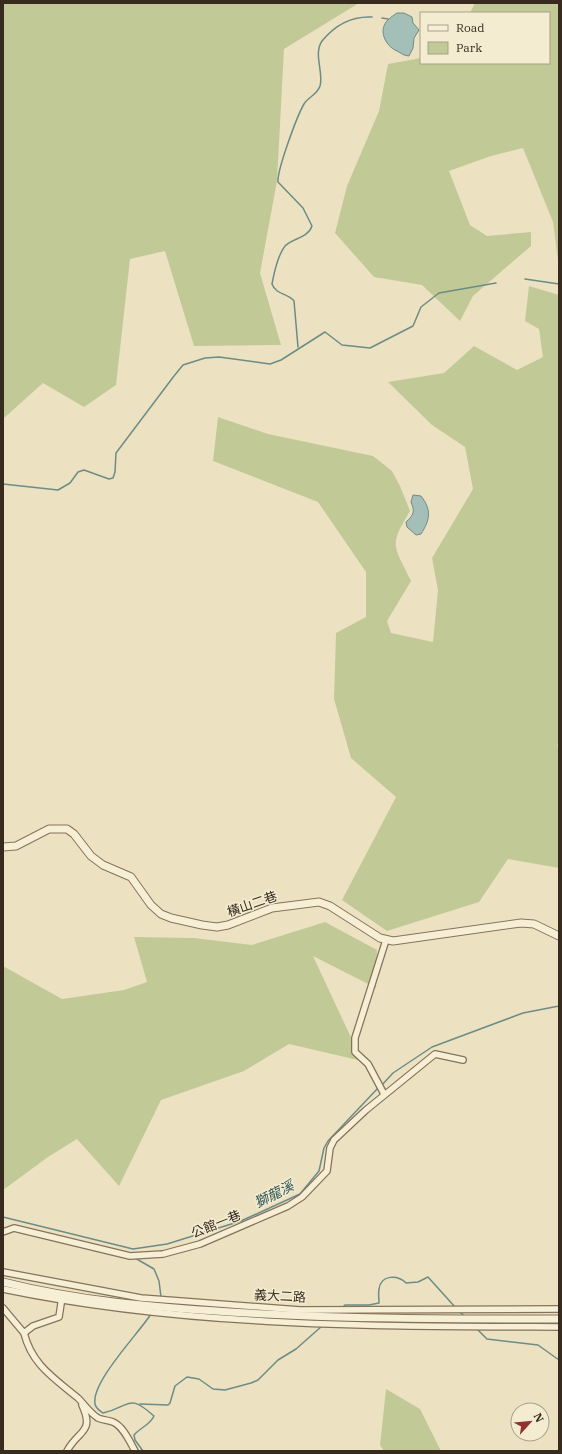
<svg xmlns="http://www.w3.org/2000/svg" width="562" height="1454" font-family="'IBM Plex Serif','Noto Sans TC',serif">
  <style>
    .green { fill: #c1ca97 }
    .water { fill: #a4bfb8; stroke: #6c8c86 }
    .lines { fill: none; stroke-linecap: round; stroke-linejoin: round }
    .stream { stroke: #6c8c86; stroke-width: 1.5 }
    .minor-casing { stroke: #85735a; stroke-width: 8 }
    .tertiary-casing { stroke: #85735a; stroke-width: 9 }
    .minor { stroke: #f7efd5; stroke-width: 5.5 }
    .tertiary { stroke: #f7efd5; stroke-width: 7 }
    .labels { text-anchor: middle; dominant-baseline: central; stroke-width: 3; stroke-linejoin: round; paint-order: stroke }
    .street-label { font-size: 13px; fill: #362b1e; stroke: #f4ecd1 }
    .water-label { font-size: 14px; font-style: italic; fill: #2e5554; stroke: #f4ecd1 }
  </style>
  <rect width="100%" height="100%" fill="#ece2c2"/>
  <g class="green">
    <path d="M 3,3 L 359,3 L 284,49 L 277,181 L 260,273 L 281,345 L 194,346 L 165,251 L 130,259 L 116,385 L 84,407 L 43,383 L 4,418 L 3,425 Z"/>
    <path d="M 475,3 L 559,3 L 559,268 L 553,222 L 523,148 L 491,156 L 449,171 L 470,225 L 487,236 L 531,232 L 531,246 L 473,296 L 460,321 L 422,285 L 374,277 L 335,233 L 347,186 L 379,111 L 388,64 L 421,58 L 421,63 L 549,63 L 549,13 L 470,13 Z"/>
    <path d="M 529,286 L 559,295 L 559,741 L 557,746 L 559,748 L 559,868 L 508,859 L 479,902 L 387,931 L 342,900 L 396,797 L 351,758 L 334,699 L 336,633 L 366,617 L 366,572 L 318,502 L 213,461 L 218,417 L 268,434 L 373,456 L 392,471 L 400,486 L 410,511 C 388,547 394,545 411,581 L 387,621 L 391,633 L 433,642 L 438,590 L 432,558 L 473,489 L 465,447 L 432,425 L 388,382 L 444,373 L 474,346 L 517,370 L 543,357 L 539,329 L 525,321 Z"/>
    <path d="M 325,922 L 377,950 L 376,988 L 313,956 L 362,1061 L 289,1044 L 244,1071 L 161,1100 L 119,1186 L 77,1139 L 48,1157 L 3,1190 L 3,966 L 62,999 L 124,990 L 147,982 L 134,937 L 194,938 L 252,945 Z"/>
    <path d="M 386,1389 L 420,1409 L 441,1451 L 384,1451 L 380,1445 Z"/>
  </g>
  <g class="water">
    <path d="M 397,13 L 404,13 L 412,17 L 413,23 L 419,30 L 414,38 L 413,48 L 409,56 C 404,56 401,53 397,51 C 385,46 377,29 389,19 C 391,17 394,15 397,13 Z"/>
    <path d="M 413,495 L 421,496 C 432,510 430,520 421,534 L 416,535 L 407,527 L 406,522 C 414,515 415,511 411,502 Z"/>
  </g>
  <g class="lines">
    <g class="stream">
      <path d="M 382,18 L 388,19"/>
      <path d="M 525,279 L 559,284"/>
      <path d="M 298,347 L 294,301 C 288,293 276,295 272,284 C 274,273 278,255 285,246 C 293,238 308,238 312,226 L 303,208 L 278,182 C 277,170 297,116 304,104 C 308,97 317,95 320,86 C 324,73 313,54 322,41 C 335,25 352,16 372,17"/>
      <path d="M 3,484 L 58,490 L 70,483 L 78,472 L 84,470 L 109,479 L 113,478 L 115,472 L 116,453 L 174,376 L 183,365 L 205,358 L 219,357 L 270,364 L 281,360 L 325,332 L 342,345 L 370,348 L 413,326 L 421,307 L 439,293 L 496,283"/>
      <path d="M 381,1086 L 393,1073 L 432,1047 L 523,1013 L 559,1006"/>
      <path d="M 3,1217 L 133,1249 L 167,1244 L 241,1221 L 300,1194 L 319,1171 L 324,1148 L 328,1141 L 378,1088"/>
      <path d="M 135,1258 L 154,1269 L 159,1281 L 161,1297"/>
      <path d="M 342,1308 L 345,1305 L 369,1305 L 379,1303 C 379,1298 378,1294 379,1289 C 381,1274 398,1275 406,1283 L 418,1282 L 428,1277 L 455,1307"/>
      <path d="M 459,1311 L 465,1317"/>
      <path d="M 476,1328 L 487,1339 L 538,1345 L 559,1360"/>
      <path d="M 140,1404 L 168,1405 L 170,1403 L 175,1386 L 187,1377 L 199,1379 L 213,1389 L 225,1390 L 251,1383 L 258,1380 L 278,1360 L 296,1349 L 322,1326"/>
      <path d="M 143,1451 L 135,1440 L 134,1435 C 141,1427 150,1425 154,1416 C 127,1392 131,1407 103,1413 C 99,1410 96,1409 95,1404 C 91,1382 139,1333 151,1314"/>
    </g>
    <g class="minor-casing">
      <g id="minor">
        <path d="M 384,1094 L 368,1064 L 355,1052 L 355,1038 L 386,940"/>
        <path d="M 3,1232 L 14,1228 L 130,1256 L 163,1254 L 200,1244 L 288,1206 L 302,1197 L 327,1171 L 330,1148 L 334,1140 L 366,1110 L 435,1054 L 463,1060"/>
        <path d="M 3,1272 L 141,1298 L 300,1310 L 559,1309"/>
        <path d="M 3,1289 C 186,1327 373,1326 559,1327"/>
        <path d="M 3,1308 L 24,1333 L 33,1326 L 59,1317 L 62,1297"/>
        <path d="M 24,1333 C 32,1365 54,1378 78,1398 C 84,1404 90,1413 98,1418 C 102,1420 108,1420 113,1422 C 123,1426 130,1442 135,1451"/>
        <path d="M 67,1451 C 78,1430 95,1433 82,1405"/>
      </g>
    </g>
    <g class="tertiary-casing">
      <g id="tertiary">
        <path d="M 3,847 L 16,846 L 49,829 L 67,829 L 74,834 L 91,856 L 103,865 L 131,877 L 151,905 L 161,914 L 171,918 L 202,925 L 217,927 L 228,925 L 272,908 L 319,902 L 330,906 L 380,938 L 393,941 L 521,923 L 534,924 L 559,936"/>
        <path d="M 3,1282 C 78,1301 153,1307 230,1312 C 340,1319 449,1319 559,1319"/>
      </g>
    </g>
    <use href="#minor" class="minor"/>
    <use href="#tertiary" class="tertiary"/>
  </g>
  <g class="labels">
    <g class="street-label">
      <text transform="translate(252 904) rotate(-19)">橫山二巷</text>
      <text transform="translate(216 1224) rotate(-22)">公館一巷</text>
      <text transform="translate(280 1296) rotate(3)">義大二路</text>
    </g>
    <g class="water-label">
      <text transform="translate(274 1194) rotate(-27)">獅龍溪</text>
    </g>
  </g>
  <rect width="562" height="1454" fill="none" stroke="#362b1e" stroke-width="8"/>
  <rect x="420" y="12" width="130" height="52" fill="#f4ecd1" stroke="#a89f89"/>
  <rect x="428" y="25" width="20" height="6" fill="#f7efd5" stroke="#a89f89"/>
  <text x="456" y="32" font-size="12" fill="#362b1e">Road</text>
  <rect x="428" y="42" width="20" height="12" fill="#c1ca97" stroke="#a89f89"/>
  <text x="456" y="52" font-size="12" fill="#362b1e">Park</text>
  <g transform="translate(530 1422) rotate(63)"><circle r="19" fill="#f4ecd1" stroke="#a89f89"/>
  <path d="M0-3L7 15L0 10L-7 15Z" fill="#92312d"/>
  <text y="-6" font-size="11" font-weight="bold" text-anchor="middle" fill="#362b1e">N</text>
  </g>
</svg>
